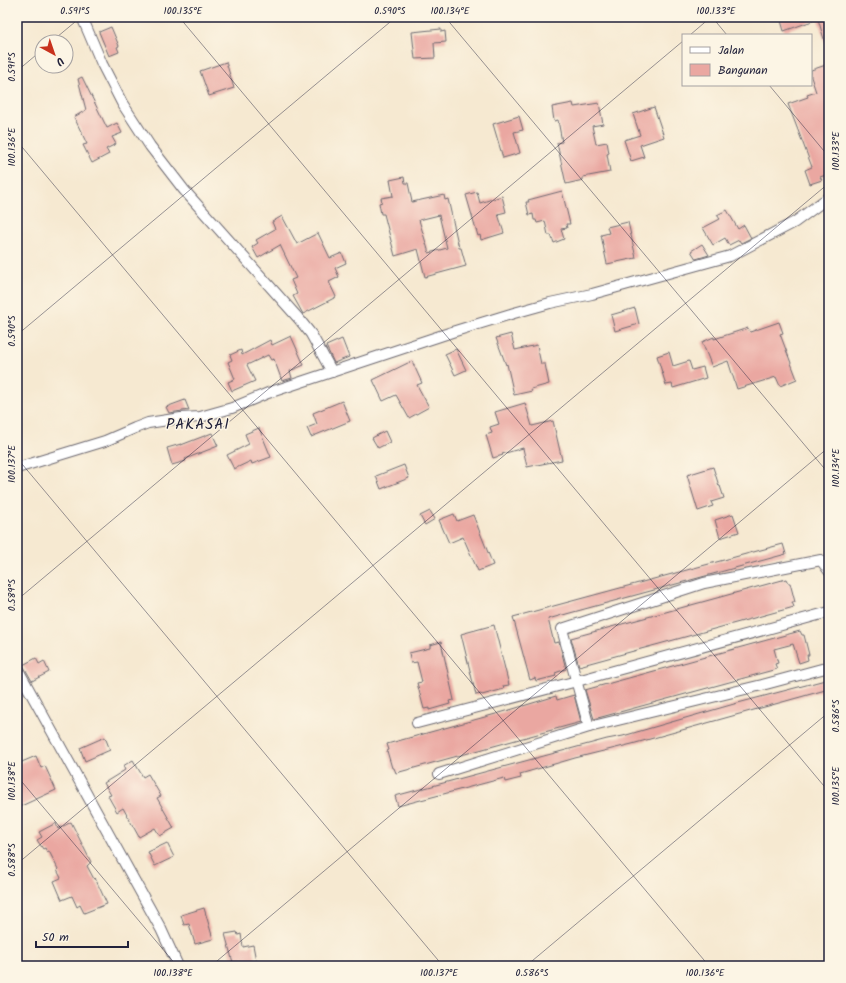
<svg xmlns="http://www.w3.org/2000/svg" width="846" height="983" font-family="Kalam,sans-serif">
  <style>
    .building { fill: #eaa7a1; fill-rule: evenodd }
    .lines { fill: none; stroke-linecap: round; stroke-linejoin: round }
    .minor-casing { stroke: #6c6870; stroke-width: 12 }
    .minor { stroke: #fff; stroke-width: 10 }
    .ticks { fill: none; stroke: #22223b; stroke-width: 1; stroke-opacity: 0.45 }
    .labels { text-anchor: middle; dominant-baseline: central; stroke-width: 3; stroke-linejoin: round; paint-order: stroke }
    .quarter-label { font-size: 15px; letter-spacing: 1px; fill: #22223b; stroke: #fcf5e5 }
    .neatline { fill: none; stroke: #22223b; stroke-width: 1.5 }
    .ticks-label { font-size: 10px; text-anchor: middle; fill: #22223b }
  </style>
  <rect width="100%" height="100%" fill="#fcf5e5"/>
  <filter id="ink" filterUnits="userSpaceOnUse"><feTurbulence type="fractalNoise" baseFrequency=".025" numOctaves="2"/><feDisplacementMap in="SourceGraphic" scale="8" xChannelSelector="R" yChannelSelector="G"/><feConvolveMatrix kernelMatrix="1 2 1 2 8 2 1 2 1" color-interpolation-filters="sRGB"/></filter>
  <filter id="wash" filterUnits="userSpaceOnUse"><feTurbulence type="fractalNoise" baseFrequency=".012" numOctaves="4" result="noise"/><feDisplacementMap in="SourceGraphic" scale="16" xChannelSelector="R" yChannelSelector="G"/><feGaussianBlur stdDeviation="0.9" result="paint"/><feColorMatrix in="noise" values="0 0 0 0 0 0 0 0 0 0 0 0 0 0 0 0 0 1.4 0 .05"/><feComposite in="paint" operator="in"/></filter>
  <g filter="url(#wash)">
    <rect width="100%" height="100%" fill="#f6e9d1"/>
    <g id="blocks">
      <g class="building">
        <path d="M 780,17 L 829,17 L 829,48 L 827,49 L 818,19 L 784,31 Z"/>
        <path d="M 111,27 L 119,46 L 117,47 L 119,52 L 109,56 L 99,32 Z"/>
        <path d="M 441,29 L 441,32 L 445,31 L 446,42 L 434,43 L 435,58 L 415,59 L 412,32 Z"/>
        <path d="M 226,62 L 234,88 L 209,96 L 200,71 Z"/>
        <path d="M 829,64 L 829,174 L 820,177 L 822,180 L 810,184 L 805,170 L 812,167 L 788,104 L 808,97 L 807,95 L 816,92 L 811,77 L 811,70 Z"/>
        <path d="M 82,77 L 107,128 L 117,123 L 122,133 L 112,137 L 116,144 L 106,149 L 109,154 L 92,163 L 83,145 L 87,144 L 74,117 L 86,110 L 78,79 Z"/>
        <path d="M 573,103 L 574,107 L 599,103 L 603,124 L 592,126 L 596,144 L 607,142 L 609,153 L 607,154 L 610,172 L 583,177 L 583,180 L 566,184 L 557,143 L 562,142 L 558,120 L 554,121 L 552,107 Z"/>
        <path d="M 654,107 L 664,137 L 640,145 L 644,157 L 631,161 L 624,140 L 640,135 L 633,114 Z"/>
        <path d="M 519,116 L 523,130 L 514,132 L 520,153 L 503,158 L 493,124 Z"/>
        <path d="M 404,177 L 405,183 L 408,183 L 412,202 L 444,195 L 445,200 L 448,199 L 459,248 L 461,248 L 466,266 L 425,277 L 418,249 L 395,256 L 384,214 L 381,214 L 379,203 L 382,202 L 381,198 L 393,196 L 390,180 ZM 439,215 L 447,248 L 429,253 L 419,220 Z"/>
        <path d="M 562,191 L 570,224 L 566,224 L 567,228 L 561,229 L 564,239 L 554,243 L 551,235 L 548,235 L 545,221 L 537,223 L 536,220 L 534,220 L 533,214 L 529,215 L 526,202 L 529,202 L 528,200 Z"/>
        <path d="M 477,192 L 480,203 L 502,196 L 506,212 L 498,214 L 504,233 L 481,240 L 480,235 L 478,236 L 466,195 Z"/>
        <path d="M 727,210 L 738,229 L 744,225 L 751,238 L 741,243 L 739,240 L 729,245 L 725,238 L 713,245 L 703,228 L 720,219 L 717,215 Z"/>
        <path d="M 282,216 L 297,244 L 318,233 L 330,258 L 342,253 L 346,263 L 335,268 L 339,277 L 329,282 L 336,297 L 303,314 L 293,296 L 297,294 L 291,280 L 296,278 L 280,245 L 258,258 L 252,247 L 258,243 L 256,240 L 275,229 L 272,222 Z"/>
        <path d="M 628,222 L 636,258 L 607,264 L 601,235 L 609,233 L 607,227 Z"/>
        <path d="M 702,244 L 709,255 L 696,259 L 691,251 Z"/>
        <path d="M 635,308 L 639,324 L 615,331 L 611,315 Z"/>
        <path d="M 779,322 L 783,333 L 780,334 L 797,379 L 780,386 L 776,377 L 737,389 L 728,361 L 712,367 L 702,342 L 714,337 L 714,339 L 748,328 L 750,332 Z"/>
        <path d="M 511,334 L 515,350 L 537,345 L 541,364 L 545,364 L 549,384 L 531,389 L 532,391 L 514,395 L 507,364 L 506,365 L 496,338 Z"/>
        <path d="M 291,336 L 304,365 L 290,371 L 292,378 L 282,381 L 274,359 L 271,360 L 268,355 L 247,365 L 255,381 L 232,391 L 228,382 L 235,379 L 228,362 L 232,360 L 230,355 L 241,350 L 242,355 L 270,340 L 272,345 Z"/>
        <path d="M 342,339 L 349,357 L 334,363 L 326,346 Z"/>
        <path d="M 456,349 L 466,370 L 455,375 L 445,354 Z"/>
        <path d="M 669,352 L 673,366 L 689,361 L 692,370 L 703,367 L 706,378 L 673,388 L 672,384 L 666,385 L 657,356 Z"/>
        <path d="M 412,361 L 422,383 L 417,385 L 429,407 L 409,418 L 396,395 L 383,401 L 373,380 Z"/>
        <path d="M 185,400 L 189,410 L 169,413 L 166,407 Z"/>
        <path d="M 342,401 L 350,421 L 311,437 L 307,428 L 317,424 L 313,413 Z"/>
        <path d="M 525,403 L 532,426 L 553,421 L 562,460 L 527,467 L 523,448 L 502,454 L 503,455 L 493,458 L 486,435 L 492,433 L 490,427 L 499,424 L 495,412 Z"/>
        <path d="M 259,428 L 271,457 L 252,464 L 251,461 L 234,469 L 227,455 L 249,444 L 245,434 Z"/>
        <path d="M 385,431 L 390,442 L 378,448 L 372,438 Z"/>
        <path d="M 212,433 L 218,446 L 185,459 L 186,461 L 172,465 L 167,448 L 181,444 L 181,445 Z"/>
        <path d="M 404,465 L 409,478 L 381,489 L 376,476 Z"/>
        <path d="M 713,467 L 719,486 L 720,486 L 724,498 L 711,502 L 713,506 L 698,511 L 687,475 Z"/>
        <path d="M 430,511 L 435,519 L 425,525 L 420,516 Z"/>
        <path d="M 454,514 L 457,521 L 473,515 L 493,565 L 478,571 L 463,537 L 449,543 L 439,520 Z"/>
        <path d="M 733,514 L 739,532 L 720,538 L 715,520 Z"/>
        <path d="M 783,544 L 786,554 L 548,619 L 554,643 L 559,642 L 566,669 L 555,673 L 556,676 L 536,681 L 535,678 L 530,680 L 513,617 Z"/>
        <path d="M 786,579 L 788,583 L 790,583 L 795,602 L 792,602 L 794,607 L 579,666 L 571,638 Z"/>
        <path d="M 494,625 L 509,685 L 503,686 L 504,689 L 482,695 L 481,694 L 476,695 L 461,634 Z"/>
        <path d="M 800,631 L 802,635 L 804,635 L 809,655 L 807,655 L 808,660 L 799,663 L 793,644 L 774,649 L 778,663 L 775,664 L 777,669 L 594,719 L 585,690 Z"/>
        <path d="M 441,642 L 454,700 L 449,701 L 450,704 L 429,710 L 429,708 L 424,709 L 417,683 L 422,682 L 417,662 L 411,663 L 409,653 L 430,648 L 430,645 Z"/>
        <path d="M 36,658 L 39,664 L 44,661 L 49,672 L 32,681 L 23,665 Z"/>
        <path d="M 829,679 L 829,689 L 632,744 L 575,758 L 520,774 L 521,778 L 505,782 L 504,778 L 398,806 L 395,796 L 607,739 L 623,736 L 734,704 Z"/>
        <path d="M 574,695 L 581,722 L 396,773 L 394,768 L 392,768 L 387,751 L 389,750 L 387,744 L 503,712 L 556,696 L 557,700 Z"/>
        <path d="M 105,737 L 110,750 L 85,761 L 80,748 Z"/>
        <path d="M 36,756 L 41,768 L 45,766 L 56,790 L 19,807 L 17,801 L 17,764 Z"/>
        <path d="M 133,760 L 143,777 L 148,774 L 161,796 L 157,798 L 174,828 L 160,836 L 155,828 L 139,837 L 123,808 L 117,812 L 108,796 L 111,795 L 104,783 L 125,770 L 123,766 Z"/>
        <path d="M 71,822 L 91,862 L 87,866 L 94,879 L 95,878 L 107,904 L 84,913 L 80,905 L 77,907 L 72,896 L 62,900 L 54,881 L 61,878 L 57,870 L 58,869 L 49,851 L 47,852 L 45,848 L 43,849 L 37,840 L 42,837 L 39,832 L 56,823 L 58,829 Z"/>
        <path d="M 167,843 L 174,857 L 155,866 L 148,852 Z"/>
        <path d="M 204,908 L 213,939 L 195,944 L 189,924 L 184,925 L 181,915 Z"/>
        <path d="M 237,932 L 238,935 L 241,934 L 243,947 L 253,945 L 257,966 L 234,966 L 225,934 Z"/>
      </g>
    </g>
  </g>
  <g filter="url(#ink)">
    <use href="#blocks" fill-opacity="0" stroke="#6c6870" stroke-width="1"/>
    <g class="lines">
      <g class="minor-casing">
        <g id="minor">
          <path d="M 82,17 L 102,64 L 122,103 L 150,146 L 184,190 L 299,319 L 311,334 L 332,372"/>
          <path d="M 17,468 L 105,441 L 135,428 L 148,423 L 181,418 L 200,417 L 232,408 L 268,393 L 452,332 L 514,313 L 550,303 L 592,294 L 730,256 L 795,222 L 829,197"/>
          <path d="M 829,571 L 821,560 L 704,583 L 562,629 L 589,727 L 762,685 L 829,667"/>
          <path d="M 17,668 L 161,929 L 178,966"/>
          <path d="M 417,723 L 577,681 L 829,612"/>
          <path d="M 439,774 L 589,727"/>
        </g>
      </g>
      <use href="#minor" class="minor"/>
    </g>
  </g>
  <path class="ticks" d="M 179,17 L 829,792M 445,17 L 829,474M 712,17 L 727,35M 690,35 L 711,17M 51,42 L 81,17M 17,71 L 42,50M 769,85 L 829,157M 17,141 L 709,966M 17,335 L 396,17M 17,458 L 443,966M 17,600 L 683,41M 17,776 L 177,966M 17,864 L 829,183M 211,966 L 829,447M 526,966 L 829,712"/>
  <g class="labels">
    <g class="quarter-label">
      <text x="198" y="425">PAKASAI</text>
    </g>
  </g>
  <rect width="846" height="983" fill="none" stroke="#fcf5e5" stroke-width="44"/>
  <rect x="682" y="34" width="130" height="52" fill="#fcf5e5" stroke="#a5a1a1"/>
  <rect x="690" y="47" width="20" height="6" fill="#ffffff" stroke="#a5a1a1"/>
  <text x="718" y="54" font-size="12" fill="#22223b">Jalan</text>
  <rect x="690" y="64" width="20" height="12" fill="#eaa7a1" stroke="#a5a1a1"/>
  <text x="718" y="74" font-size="12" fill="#22223b">Bangunan</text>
  <g transform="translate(54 54) rotate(140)"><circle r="19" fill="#fcf5e5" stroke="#a5a1a1"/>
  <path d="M0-3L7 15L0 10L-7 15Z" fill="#c8321e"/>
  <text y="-6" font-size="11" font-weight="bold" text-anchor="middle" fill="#22223b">U</text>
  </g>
  <path d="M36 941v6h92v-6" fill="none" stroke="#22223b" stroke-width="2"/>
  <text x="42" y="941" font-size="12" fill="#22223b" stroke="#fcf5e5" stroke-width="3" paint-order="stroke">50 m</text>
  <rect x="22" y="22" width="802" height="939" class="neatline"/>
  <g class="ticks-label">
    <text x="75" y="14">0.591°S</text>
    <text x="183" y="14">100.135°E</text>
    <text x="390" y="14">0.590°S</text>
    <text x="450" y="14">100.134°E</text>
    <text x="716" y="14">100.133°E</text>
    <text transform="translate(11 67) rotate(-90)" y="4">0.591°S</text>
    <text transform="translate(11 147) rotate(-90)" y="4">100.136°E</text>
    <text transform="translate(835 151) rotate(-90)" y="4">100.133°E</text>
    <text transform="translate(11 331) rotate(-90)" y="4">0.590°S</text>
    <text transform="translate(11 464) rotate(-90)" y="4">100.137°E</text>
    <text transform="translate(835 468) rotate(-90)" y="4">100.134°E</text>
    <text transform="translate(11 595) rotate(-90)" y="4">0.589°S</text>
    <text transform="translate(835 716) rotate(-90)" y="4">0.586°S</text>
    <text transform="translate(11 781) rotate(-90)" y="4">100.138°E</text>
    <text transform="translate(835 786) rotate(-90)" y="4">100.135°E</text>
    <text transform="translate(11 860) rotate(-90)" y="4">0.588°S</text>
    <text x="173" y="976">100.138°E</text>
    <text x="439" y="976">100.137°E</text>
    <text x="532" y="976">0.586°S</text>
    <text x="705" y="976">100.136°E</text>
  </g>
</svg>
